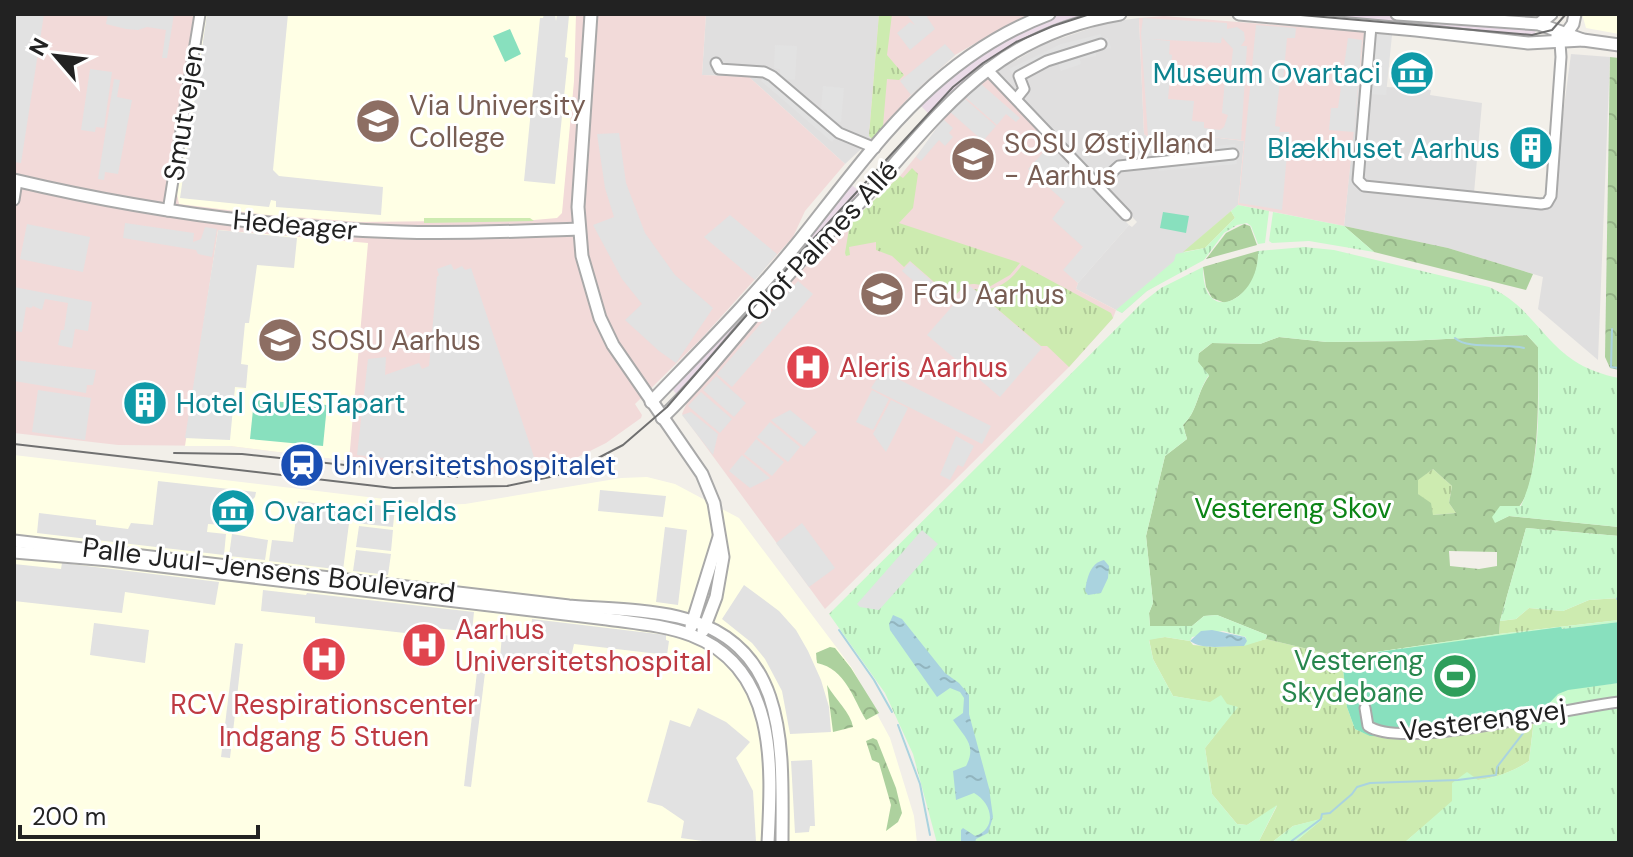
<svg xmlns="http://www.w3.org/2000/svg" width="1633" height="857" font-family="'DM Sans',sans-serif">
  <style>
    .residential { fill: #e0dfdf }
    .commercial { fill: #f2dad9 }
    .industrial { fill: #ebdbe8 }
    .education { fill: #ffffe5 }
    .grass { fill: url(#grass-tufts) }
    .forest { fill: url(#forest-crowns); fill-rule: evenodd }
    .park { fill: url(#park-tufts) }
    .pitch { fill: #88e0be }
    .parking { fill: #e2e2e2; fill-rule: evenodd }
    .water { fill: url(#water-ripples) }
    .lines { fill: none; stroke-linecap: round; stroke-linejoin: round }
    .stream { stroke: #aad3df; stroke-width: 2 }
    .minor-casing { stroke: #a9a9a9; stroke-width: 13 }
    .tertiary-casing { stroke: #a9a9a9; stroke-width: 15 }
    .minor { stroke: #fff; stroke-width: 9 }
    .tertiary { stroke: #fff; stroke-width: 11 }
    .tram { stroke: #707070; stroke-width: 2 }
    .labels { text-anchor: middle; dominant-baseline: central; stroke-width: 6; stroke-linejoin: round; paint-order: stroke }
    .culture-label { font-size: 28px; fill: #0d838f; stroke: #fff; text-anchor: end }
    .education-label { font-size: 28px; fill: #785e54; stroke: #fff; text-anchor: start }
    .street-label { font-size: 28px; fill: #222; stroke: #fff }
    .health-label { font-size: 28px; fill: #be3a42; stroke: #fff; text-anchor: start }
    .transit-label { font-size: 28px; fill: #164399; stroke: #fff; text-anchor: start }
    .park-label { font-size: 28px; fill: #0c8416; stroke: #fff }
    .leisure-label { font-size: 28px; fill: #27864d; stroke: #fff; text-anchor: end }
  </style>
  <defs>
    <pattern id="grass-tufts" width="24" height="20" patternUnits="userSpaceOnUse" patternTransform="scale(2)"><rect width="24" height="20" fill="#cdebb0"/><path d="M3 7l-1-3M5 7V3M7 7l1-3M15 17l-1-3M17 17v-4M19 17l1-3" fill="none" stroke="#b0c997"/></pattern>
    <pattern id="forest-crowns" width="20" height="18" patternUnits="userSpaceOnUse" patternTransform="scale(2)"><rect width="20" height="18" fill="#add19e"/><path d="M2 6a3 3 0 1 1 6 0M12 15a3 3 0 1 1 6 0" fill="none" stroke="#95b388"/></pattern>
    <pattern id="park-tufts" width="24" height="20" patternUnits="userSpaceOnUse" patternTransform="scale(2)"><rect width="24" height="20" fill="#c8facc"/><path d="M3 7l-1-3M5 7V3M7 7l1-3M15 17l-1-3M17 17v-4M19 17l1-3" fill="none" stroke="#acd6af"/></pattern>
    <pattern id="water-ripples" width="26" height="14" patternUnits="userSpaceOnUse" patternTransform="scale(2)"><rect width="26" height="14" fill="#aad3df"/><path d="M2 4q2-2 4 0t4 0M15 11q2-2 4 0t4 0" fill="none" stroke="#92b5bf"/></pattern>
  </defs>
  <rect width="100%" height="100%" fill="#f2efe9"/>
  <g class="residential">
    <path d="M 706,14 L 879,14 L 869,136 L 872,139 L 845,164 L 749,77 L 702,75 Z"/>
    <path d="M 1139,18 L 1144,134 L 1148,137 L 1201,142 L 1202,136 L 1244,141 L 1238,205 L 1184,252 L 1184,269 L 1147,291 L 1122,313 L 1076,289 L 1078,283 L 1129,225 L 1132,227 L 1137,222 L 998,76 L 999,70 L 1044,44 L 1109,22 Z"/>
    <path d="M 1571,54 L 1610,57 L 1598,360 L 1538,309 L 1543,277 L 1448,248 L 1344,226 L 1358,85 L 1431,90 L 1430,95 L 1482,103 L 1474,193 L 1550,201 L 1552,198 Z"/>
  </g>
  <g class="commercial">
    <path d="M 14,14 L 706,14 L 702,75 L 749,77 L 845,164 L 805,211 L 793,237 L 701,339 L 635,404 L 642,415 L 641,418 L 606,443 L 572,460 L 530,471 L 497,474 L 349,461 L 230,446 L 118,445 L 14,433 Z"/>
    <path d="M 879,14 L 1030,14 L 1007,25 L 955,55 L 911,95 L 872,139 L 869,136 Z"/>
    <path d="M 1164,16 L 1364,32 L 1344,226 L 1238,205 L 1244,141 L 1203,136 L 1202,142 L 1148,137 L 1144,134 L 1139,18 Z"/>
    <path d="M 987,78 L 1115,209 L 1064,270 L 1078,283 L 1076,289 L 1116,310 L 1113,318 L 1069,367 L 825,609 L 682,414 L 688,400 L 796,275 L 900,176 L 926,144 L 944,117 Z"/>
  </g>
  <g class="industrial">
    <path d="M 1056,14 L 1106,14 L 1046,33 L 932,117 L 918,103 L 954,69 L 1041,19 Z"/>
    <path d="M 1257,14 L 1380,14 L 1536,27 L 1534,40 Z"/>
    <path d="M 848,182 L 864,195 L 679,397 L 673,390 L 801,242 Z"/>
  </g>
  <g class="education">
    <path d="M 204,14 L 576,14 L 574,81 L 562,213 L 557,218 L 534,220 L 360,222 L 268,215 L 179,204 L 176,189 Z"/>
    <path d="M 1582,14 L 1619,14 L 1619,34 L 1586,28 Z"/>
    <path d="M 218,230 L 368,243 L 349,461 L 230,446 L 185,446 Z"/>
    <path d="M 14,455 L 435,505 L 465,504 L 621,478 L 647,477 L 675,484 L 739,518 L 852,668 L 890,738 L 914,816 L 917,843 L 14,843 Z"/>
  </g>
  <g class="grass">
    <path d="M 879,14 L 892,14 L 887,55 L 904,75 L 899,80 L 887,79 L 883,126 L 872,139 L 869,136 Z"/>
    <path d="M 912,168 L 918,174 L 913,208 L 899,223 L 1020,263 L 1010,275 L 989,287 C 971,283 968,281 955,296 L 944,286 L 941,288 L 910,261 L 904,267 L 892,256 L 876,250 L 876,242 L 849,247 L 850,255 L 846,256 L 845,253 L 850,223 L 900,176 L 903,178 Z"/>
    <path d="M 1231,211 L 1235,218 L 1205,248 L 1183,252 Z"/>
    <path d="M 424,218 L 530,218 L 534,221 L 424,223 Z"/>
    <path d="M 1022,265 L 1111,313 L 1113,318 L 1069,367 L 1047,346 L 1041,346 L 974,289 C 996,292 1009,283 1022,265 Z"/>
    <path d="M 1433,469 L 1452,486 L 1449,503 L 1456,513 L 1433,515 L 1418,494 L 1418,479 Z"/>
    <path d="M 1619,598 L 1619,620 L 1499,634 L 1500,621 L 1516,619 L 1529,608 L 1563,611 L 1589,600 Z"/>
    <path d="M 1165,637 L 1190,641 L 1193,645 L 1216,647 L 1244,645 L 1266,639 L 1342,657 L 1347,707 L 1355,729 C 1401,753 1484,729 1534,719 L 1529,761 C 1514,771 1496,778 1478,780 L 1404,843 L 1294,843 L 1322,819 L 1293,826 L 1271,843 L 1258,843 L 1277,806 L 1247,825 L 1237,824 L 1212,794 L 1205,748 L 1237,707 L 1173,696 L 1153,659 L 1149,639 Z"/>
    <path d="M 1461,639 L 1463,645 L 1441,643 Z"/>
  </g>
  <g class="forest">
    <path d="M 1610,57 L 1619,58 L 1619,370 L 1610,368 L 1605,357 Z"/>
    <path d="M 1244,224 L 1250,226 L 1257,245 L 1206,259 L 1226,233 Z"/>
    <path d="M 1344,226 L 1448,248 L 1533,274 L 1526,290 L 1374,252 Z"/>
    <path d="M 1258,251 C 1259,275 1249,295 1225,303 L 1212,298 L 1206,287 L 1203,267 Z"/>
    <path d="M 1527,335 L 1538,347 C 1538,383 1541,476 1521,504 C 1516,512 1503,517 1496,522 L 1509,516 L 1619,527 L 1619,536 L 1526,528 L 1500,621 L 1499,634 L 1342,657 L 1266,639 L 1267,635 L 1217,615 L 1204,616 L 1192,626 L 1150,626 L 1149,613 L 1153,603 L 1146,536 L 1165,456 L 1187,439 L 1183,425 C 1198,411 1196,394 1209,376 L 1198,362 L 1198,354 L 1212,343 L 1260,344 L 1279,337 L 1327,342 L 1406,341 ZM 1433,469 L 1452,486 L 1449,503 L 1456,513 L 1433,515 L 1431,503 L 1418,494 L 1418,480 ZM 1449,551 L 1497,552 L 1497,566 L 1479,569 L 1450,566 Z"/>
    <path d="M 830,647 L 835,648 L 851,668 L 879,713 L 866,720 C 853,699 846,669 817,663 L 816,653 Z"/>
    <path d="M 827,685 C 835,699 851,713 853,727 L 833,732 Z"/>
    <path d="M 873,738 L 877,740 L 896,788 L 902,813 L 898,822 L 886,831 L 891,805 L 879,763 L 872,760 L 866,741 Z"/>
  </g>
  <g class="park">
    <path d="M 1238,205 L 1269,211 L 1265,243 L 1258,244 L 1251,226 L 1247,223 L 1237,225 L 1224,233 L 1204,260 L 1147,291 L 1122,313 L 1116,310 L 1174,261 L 1176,254 L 1205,248 L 1235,218 L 1231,211 Z"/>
    <path d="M 1273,212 L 1344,226 L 1374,252 L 1309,241 L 1272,243 L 1269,241 Z"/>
    <path d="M 1304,247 L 1334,250 L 1489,287 C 1527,303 1541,338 1573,360 C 1586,369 1603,375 1619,378 L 1619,527 L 1509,516 L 1495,523 L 1492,517 L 1500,506 L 1521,506 C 1543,457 1538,399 1538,347 L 1527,335 L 1406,341 L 1327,342 L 1279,337 L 1260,344 L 1212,343 L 1199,353 L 1198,362 L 1209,375 C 1196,394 1198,411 1183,425 L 1187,439 L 1165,456 L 1146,536 L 1153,603 L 1149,613 L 1150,626 L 1192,626 L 1204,616 L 1217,615 L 1267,635 L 1266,639 L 1244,646 L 1246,637 L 1223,631 L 1192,637 L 1190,641 L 1165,637 L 1149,640 L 1153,659 L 1173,696 L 1210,702 L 1221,695 L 1227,704 L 1238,707 L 1205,748 L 1212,794 L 1237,824 L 1247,825 L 1277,805 L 1258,843 L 937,843 L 913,754 L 885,693 L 829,614 L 1143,302 L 1161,288 L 1203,267 C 1202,329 1260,300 1258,251 Z"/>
    <path d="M 1526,528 L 1619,536 L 1619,598 L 1589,600 L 1563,611 L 1529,608 L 1516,619 L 1500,621 Z"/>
    <path d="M 1619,620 L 1619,622 L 1562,629 L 1568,689 L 1619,683 L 1619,843 L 1404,843 L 1452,801 L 1452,783 L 1467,772 L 1478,780 C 1495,778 1514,771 1529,761 L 1534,720 C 1481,725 1406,755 1355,729 L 1347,707 L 1342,657 L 1499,634 Z"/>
    <path d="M 1324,818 L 1294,843 L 1271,843 L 1293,826 Z"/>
  </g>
  <g class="pitch">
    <path d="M 510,29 L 521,54 L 505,62 L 493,36 Z"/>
    <path d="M 1163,212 L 1189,216 L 1186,233 L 1160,228 Z"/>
    <path d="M 254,400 L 327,405 L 323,446 L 250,439 Z"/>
    <path d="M 1619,622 L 1619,683 L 1568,690 L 1558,694 L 1534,719 L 1441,738 L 1370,736 L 1355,729 L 1347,707 L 1342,657 L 1561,627 L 1562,629 Z"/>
  </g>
  <g class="parking">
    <path d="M 14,14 L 44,14 L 21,163 L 14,162 Z"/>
    <path d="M 108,14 L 174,14 L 167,58 L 162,58 L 166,30 L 147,27 L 138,30 L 126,29 L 106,24 Z"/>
    <path d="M 207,14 L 288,14 L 273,170 L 279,176 L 383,187 L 381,215 L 276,207 L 276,201 L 271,200 L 269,207 L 180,198 Z"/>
    <path d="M 544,14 L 555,15 L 556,21 L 557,15 L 569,16 L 565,57 L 568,58 L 555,184 L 524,181 L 540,18 L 543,18 Z"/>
    <path d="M 906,14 L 929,14 L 927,17 L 935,29 L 910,50 L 897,33 L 910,22 L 915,25 Z"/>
    <path d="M 1143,18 L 1227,23 L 1227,29 L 1237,27 L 1244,32 L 1245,40 L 1241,46 L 1247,46 L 1241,140 L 1203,136 L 1202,142 L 1148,137 L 1141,33 ZM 1222,37 L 1233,49 L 1231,69 L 1226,69 L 1222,113 L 1228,115 L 1224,127 L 1220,130 L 1204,128 L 1204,122 L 1192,121 L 1194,101 L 1168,99 L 1172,55 L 1169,54 L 1170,41 L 1149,39 L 1221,43 Z"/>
    <path d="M 1256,25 L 1296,28 L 1295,38 L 1287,38 L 1283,81 L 1280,81 L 1275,126 L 1280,127 L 1279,132 L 1289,132 L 1282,210 L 1239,203 Z"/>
    <path d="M 1374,33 L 1392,35 L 1386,95 L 1368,94 Z"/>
    <path d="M 1101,34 L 1102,39 L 1108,38 L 1111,48 L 1096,51 L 1096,56 L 1080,59 L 1081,64 L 1061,71 L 1058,63 L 1054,64 L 1052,57 L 1015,77 L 1009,69 L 1061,44 Z"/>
    <path d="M 1348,38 L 1362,40 L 1354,132 L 1329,130 L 1331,108 L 1338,108 Z"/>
    <path d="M 945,44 L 955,55 L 911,95 L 900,81 Z"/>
    <path d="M 775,45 L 797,46 L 795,80 L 780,79 L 780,69 L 774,68 Z"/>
    <path d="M 90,69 L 112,72 L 104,128 L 96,127 L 95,132 L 81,130 Z"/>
    <path d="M 765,76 L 836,137 L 832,142 L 761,81 Z"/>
    <path d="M 114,79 L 120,80 L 117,97 L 132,100 L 118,174 L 105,172 L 104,180 L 98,179 Z"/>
    <path d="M 980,83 L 1020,118 L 1016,122 L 1006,114 L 997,125 L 964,96 Z"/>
    <path d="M 823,86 L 844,88 L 841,122 L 827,120 L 827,110 L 821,109 Z"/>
    <path d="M 963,97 L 996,126 L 983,141 L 949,111 Z"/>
    <path d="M 943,119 L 953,128 L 949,133 L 953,137 L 945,146 L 939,140 L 921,161 L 916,157 Z"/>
    <path d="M 619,133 L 626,183 L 645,233 L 675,275 L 713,308 L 676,363 L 659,351 L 625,320 L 642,304 L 622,279 L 593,225 L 614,217 L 605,188 L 597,134 Z"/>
    <path d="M 1235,144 L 1237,164 L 1159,171 L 1157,152 Z"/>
    <path d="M 1050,145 L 1129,225 L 1078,283 L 1063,270 L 1083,247 L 1052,219 L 1065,202 L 1028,169 Z"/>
    <path d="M 730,215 L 777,254 L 755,280 L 704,237 Z"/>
    <path d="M 125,223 L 194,233 L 193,242 L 201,239 L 205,227 L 217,229 L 212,257 L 198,254 L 196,250 L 123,238 Z"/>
    <path d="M 27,224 L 90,237 L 83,272 L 20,259 Z"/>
    <path d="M 218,230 L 297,238 L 294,268 L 257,265 L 249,323 L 245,323 L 241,364 L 248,365 L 246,388 L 235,387 L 230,440 L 185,438 Z"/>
    <path d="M 910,262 L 942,290 L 934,299 L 902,271 Z"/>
    <path d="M 451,264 L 454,270 L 462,266 L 465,270 L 471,268 L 536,463 L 515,469 L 513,460 L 483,469 L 357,455 L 368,359 L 386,357 L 385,375 L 419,363 L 422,369 L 429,366 L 437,277 L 439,275 L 437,269 Z"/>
    <path d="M 798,281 L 813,294 L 732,387 L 717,374 Z"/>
    <path d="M 970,286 L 1042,348 L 1000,397 L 927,335 Z"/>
    <path d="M 14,287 L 92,302 L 88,331 L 75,329 L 72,348 L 58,345 L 61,330 L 64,330 L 68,303 L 45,299 L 42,310 L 33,306 L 31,308 L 26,307 L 22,332 L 14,331 Z"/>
    <path d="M 14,360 L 96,370 L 93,385 L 87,385 L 86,393 L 14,381 Z"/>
    <path d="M 882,371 L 991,426 L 982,444 L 871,388 Z"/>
    <path d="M 716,376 L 746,403 L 734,417 L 703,390 Z"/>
    <path d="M 38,390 L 91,398 L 85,440 L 32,432 Z"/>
    <path d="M 872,390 L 889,399 L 873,430 L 856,422 Z"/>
    <path d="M 701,392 L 732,419 L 720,433 L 688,406 Z"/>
    <path d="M 891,400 L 908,408 L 886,452 L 873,434 Z"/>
    <path d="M 790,410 L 817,432 L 804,447 L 771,420 Z"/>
    <path d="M 691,412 L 718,434 L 713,455 L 682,415 Z"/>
    <path d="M 770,422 L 800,447 L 788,462 L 757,437 Z"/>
    <path d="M 956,436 L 974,446 L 963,467 L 958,465 L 950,480 L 940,475 Z"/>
    <path d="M 756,439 L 784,462 L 772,476 L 744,454 Z"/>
    <path d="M 742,455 L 770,478 L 750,488 L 729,471 Z"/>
    <path d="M 158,481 L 256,492 L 255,497 L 247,505 L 227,505 L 224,525 L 208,524 L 207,532 L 226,534 L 224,555 L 37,533 L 39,513 L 96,520 L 96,525 L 128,529 L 131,523 L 153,525 Z"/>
    <path d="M 600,490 L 666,496 L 663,517 L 598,511 Z"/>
    <path d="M 298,501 L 351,508 L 343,570 L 269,561 L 272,540 L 293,542 Z"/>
    <path d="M 357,503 L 395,507 L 393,527 L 355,523 Z"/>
    <path d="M 802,523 L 835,568 L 809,587 L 776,543 Z"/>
    <path d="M 359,526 L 393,530 L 391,551 L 356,547 Z"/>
    <path d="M 665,527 L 687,530 L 678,605 L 656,602 Z"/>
    <path d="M 922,530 L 938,544 L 879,610 L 860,607 L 857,604 Z"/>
    <path d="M 232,534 L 268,540 L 265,560 L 229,556 Z"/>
    <path d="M 356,550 L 391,554 L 388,575 L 353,571 Z"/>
    <path d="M 62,563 L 219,582 L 215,605 L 125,592 L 122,613 L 14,601 L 14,564 L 61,569 Z"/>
    <path d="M 744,585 L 779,611 L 796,630 L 808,651 L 821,680 L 829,707 L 831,732 L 790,734 L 782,691 L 765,659 L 752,643 L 722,619 Z"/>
    <path d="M 263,590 L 306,595 L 307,593 L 474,612 L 472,632 L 425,627 L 423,635 L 315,623 L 315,617 L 261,611 Z"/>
    <path d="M 532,619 L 666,635 L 666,640 L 669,641 L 667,655 L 574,644 L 569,666 L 500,658 L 502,635 L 530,638 Z"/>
    <path d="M 94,623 L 149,630 L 145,663 L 90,655 Z"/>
    <path d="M 235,643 L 243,644 L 230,758 L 221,757 Z"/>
    <path d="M 477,672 L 485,673 L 471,787 L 464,786 Z"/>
    <path d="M 698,708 L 726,722 L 750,742 L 736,758 L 753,791 L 756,842 L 717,843 L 681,838 L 684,821 L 662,806 L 647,802 L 670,720 L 690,727 Z"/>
    <path d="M 812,760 L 815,826 L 810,826 L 809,832 L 795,833 L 791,761 Z"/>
  </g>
  <g class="water">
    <path d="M 1104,560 L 1109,566 L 1108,578 L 1101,593 L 1088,595 L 1085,591 C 1087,578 1090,563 1104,560 Z"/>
    <path d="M 893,615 L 902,619 L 945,673 L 959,683 L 969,695 L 969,714 L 989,788 L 993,817 L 988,833 L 976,839 L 975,843 L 961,843 L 961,830 L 963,828 L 975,836 C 998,828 992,803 974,793 L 956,800 L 953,771 L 966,766 C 977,745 965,738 953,720 L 963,713 L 964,698 L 960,692 L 950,688 L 937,697 L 890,630 L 889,624 Z"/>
    <path d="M 1212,630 L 1245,637 L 1247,641 L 1244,646 C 1227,645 1204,651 1190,641 L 1201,631 Z"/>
  </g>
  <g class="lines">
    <g class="stream">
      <path d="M 1612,329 L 1611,367 L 1619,368"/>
      <path d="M 1455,338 C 1467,350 1505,343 1524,348"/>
      <path d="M 1617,599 L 1619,595"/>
      <path d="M 839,630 L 874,680 L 892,712"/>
      <path d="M 898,725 L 920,784 L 930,835"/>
      <path d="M 1289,843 L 1321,819 L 1322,814 L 1330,813 L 1352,794 L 1357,787 L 1370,783 L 1458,780 L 1496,775 L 1497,767 L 1531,723"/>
    </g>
    <g class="minor-casing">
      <g id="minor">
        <path d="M 1371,26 L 1358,180 L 1364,186 L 1541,204 L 1547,203 L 1551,196 L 1561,57 L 1560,42 L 1556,36"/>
        <path d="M 716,63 L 719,69 L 764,72 L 772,76 L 839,133 L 875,148"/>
        <path d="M 987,69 L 1126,215"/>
        <path d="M 1016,99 L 1024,89 L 1019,76 L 1047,61 L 1101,44"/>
        <path d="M 1098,185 L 1119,166 L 1233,154"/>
        <path d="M 14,200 L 17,181"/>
        <path d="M 168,211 L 200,14"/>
        <path d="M 1365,708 L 1368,726 C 1405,751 1568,707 1619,702"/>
      </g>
    </g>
    <g class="tertiary-casing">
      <g id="tertiary">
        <path d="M 591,14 L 578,207 L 582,256 L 600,318 L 613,345 L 702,474 L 714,503 L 723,557 L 716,597 L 703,631"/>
        <path d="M 1239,14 L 1416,30 L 1528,43 L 1583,40"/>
        <path d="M 1397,14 L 1539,24 L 1583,40 L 1619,45"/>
        <path d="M 1539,24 L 1551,14"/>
        <path d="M 1563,38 L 1573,24 L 1575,14"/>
        <path d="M 14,180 C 141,210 271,228 401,232 C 460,234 520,231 579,229"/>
        <path d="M 651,402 C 702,349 754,297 800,240 C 873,148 934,57 1049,14"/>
        <path d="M 662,418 C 710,372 750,317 795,267 C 816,242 842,222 864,198 C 943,110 993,35 1120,14"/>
        <path d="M 14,541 L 569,606 C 604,609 644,609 678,617 C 791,643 782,751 782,843"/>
        <path d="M 14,552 L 110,560 L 607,619 C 635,623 664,625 691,635 C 778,668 772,766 768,843"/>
        <path d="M 691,627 L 719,537"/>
      </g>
    </g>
    <use href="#minor" class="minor"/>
    <use href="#tertiary" class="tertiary"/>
    <g class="tram">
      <path d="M 1289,14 L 1532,35 L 1552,30 L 1566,14"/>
      <path d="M 14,444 L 393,488 L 507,486 L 555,476 L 579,468 L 623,445 L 667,407 L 799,255 L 953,87 L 983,63 L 1016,42 L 1053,26 L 1090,14"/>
      <path d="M 174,453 L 242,454 L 457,477"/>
    </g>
  </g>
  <defs>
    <g id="museum-disc" transform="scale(2.3)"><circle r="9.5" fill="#0f9aa8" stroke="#fff"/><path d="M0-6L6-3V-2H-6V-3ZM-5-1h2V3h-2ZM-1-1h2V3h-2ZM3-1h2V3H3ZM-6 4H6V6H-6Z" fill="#fff"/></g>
    <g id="school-disc" transform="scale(2.3)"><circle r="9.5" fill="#8d6e63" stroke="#fff"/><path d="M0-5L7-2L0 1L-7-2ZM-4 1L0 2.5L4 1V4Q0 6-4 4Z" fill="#fff"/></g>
    <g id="building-disc" transform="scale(2.3)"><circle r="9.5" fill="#0f9aa8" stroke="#fff"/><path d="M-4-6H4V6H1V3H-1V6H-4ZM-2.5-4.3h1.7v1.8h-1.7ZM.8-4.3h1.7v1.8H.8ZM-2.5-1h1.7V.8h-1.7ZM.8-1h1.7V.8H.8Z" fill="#fff"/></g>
    <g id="university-disc" transform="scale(2.3)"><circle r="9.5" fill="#8d6e63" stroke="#fff"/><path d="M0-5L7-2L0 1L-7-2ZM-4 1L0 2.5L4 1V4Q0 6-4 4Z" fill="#fff"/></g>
    <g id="hospital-disc" transform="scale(2.3)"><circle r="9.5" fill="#e0444e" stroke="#fff"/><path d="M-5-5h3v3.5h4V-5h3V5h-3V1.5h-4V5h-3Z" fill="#fff"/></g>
    <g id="station-disc" transform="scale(2.3)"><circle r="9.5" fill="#1a4fb4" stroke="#fff"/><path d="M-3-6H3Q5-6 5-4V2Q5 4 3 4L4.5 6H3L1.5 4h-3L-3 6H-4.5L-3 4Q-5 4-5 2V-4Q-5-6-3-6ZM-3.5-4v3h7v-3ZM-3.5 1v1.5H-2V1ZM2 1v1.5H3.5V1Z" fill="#fff"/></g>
    <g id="stadium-disc" transform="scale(2.3)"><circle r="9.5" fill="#2e9e5b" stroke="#fff"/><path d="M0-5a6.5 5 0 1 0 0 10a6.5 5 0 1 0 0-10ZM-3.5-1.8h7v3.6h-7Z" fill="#fff"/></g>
  </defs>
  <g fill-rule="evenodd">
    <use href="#museum-disc" x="1412" y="73"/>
    <use href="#school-disc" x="378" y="121"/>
    <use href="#building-disc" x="1531" y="148"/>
    <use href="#school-disc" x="973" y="159"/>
    <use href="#school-disc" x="882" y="294"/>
    <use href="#university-disc" x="280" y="340"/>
    <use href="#hospital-disc" x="808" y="367"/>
    <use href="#building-disc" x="145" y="403"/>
    <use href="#station-disc" x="302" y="465"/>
    <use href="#museum-disc" x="233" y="511"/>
    <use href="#hospital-disc" x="424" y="645"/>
    <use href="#hospital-disc" x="324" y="659"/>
    <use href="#stadium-disc" x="1455" y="676"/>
  </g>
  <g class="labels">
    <g class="culture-label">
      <text x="1381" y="73">Museum Ovartaci</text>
      <text x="1500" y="148">Blækhuset Aarhus</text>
      <text x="176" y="403" text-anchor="start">Hotel GUESTapart</text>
      <text x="264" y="511" text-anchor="start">Ovartaci Fields</text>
    </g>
    <g class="education-label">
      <text x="409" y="105">Via University<tspan x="409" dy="32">College</tspan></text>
      <text x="1004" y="143">SOSU Østjylland<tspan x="1004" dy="32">- Aarhus</tspan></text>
      <text x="913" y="294">FGU Aarhus</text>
      <text x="311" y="340">SOSU Aarhus</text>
    </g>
    <g class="street-label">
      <text transform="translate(184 113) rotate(-81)">Smutvejen</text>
      <text transform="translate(295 225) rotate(5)">Hedeager</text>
      <text transform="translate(822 241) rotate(-47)">Olof Palmes Allé</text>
      <text transform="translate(269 570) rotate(7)">Palle Juul-Jensens Boulevard</text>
      <text transform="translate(1483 720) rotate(-8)">Vesterengvej</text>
    </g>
    <g class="health-label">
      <text x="839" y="367">Aleris Aarhus</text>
      <text x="455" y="629">Aarhus<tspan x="455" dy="32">Universitetshospital</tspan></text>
      <text x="324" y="704" text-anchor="middle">RCV Respirationscenter<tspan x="324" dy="32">Indgang 5 Stuen</tspan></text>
    </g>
    <g class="transit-label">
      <text x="333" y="465">Universitetshospitalet</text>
    </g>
    <g class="park-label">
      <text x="1293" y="508">Vestereng Skov</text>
    </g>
    <g class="leisure-label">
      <text x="1424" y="660">Vestereng<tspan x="1424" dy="32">Skydebane</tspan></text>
    </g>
  </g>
  <rect width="1633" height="857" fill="none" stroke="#222222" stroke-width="32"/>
  <g transform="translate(56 56) rotate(298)" stroke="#ffffff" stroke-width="6" paint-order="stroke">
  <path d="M0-6L14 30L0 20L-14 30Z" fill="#222222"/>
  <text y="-12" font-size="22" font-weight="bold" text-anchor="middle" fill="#222222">N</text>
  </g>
  <path d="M20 825v12h238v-12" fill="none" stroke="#222222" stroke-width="4"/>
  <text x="32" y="825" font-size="24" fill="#222222" stroke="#ffffff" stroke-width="6" paint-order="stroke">200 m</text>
</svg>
